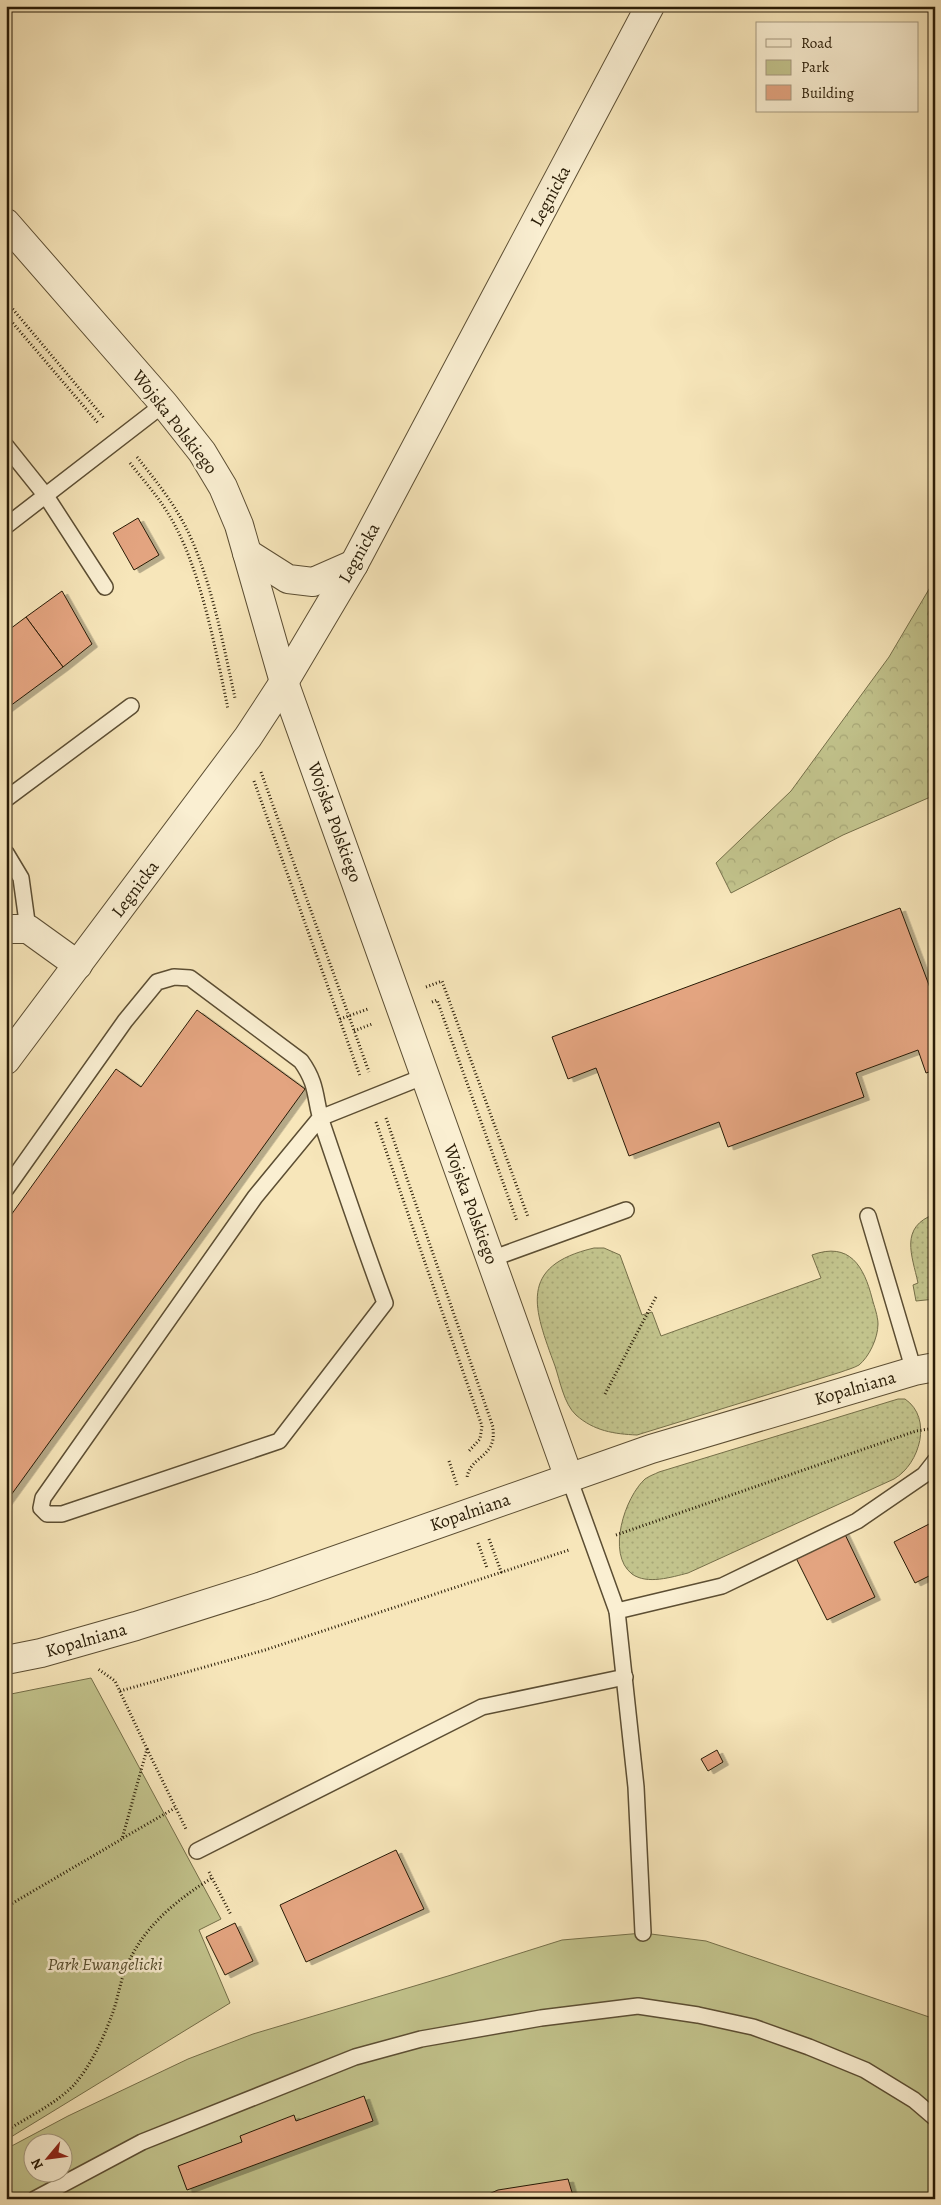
<svg xmlns="http://www.w3.org/2000/svg" width="941" height="2205" font-family="Alegreya,serif">
  <style>
    .grass { fill: url(#grass-dots); stroke: #756f49 }
    .forest { fill: url(#forest-crowns); stroke: #756f49 }
    .park { fill: #c2c38c; stroke: #756f49; fill-rule: evenodd }
    .building { fill: #e3a480; stroke: #281b06; filter: url(#shadow) }
    .lines { fill: none; stroke-linecap: round; stroke-linejoin: round }
    .service-casing { stroke: #5c4e33; stroke-width: 18 }
    .minor-casing { stroke: #5c4e33; stroke-width: 30 }
    .tertiary-casing { stroke: #5c4e33; stroke-width: 30 }
    .path { stroke: #281b06; stroke-width: 3; stroke-dasharray: 1 2.5; stroke-linecap: butt }
    .service { stroke: #faefd2; stroke-width: 15 }
    .minor { stroke: #faefd2; stroke-width: 28 }
    .tertiary { stroke: #faefd2; stroke-width: 28 }
    .labels { text-anchor: middle; dominant-baseline: central; stroke-width: 5; stroke-linejoin: round; paint-order: stroke }
    .street-label { font-size: 18px; fill: #281b06; stroke: #faefd2 }
    .park-label { font-size: 18px; font-style: italic; fill: #564d2e; stroke: #faefd2 }
  </style>
  <defs>
    <pattern id="grass-dots" width="8" height="8" patternUnits="userSpaceOnUse" patternTransform="scale(1.25)"><rect width="8" height="8" fill="#c2c38c"/><path d="M2 2h.1M6 6h.1" fill="none" stroke="#a7a777" stroke-width="1.8" stroke-linecap="round"/></pattern>
    <pattern id="forest-crowns" width="20" height="18" patternUnits="userSpaceOnUse" patternTransform="scale(1.25)"><rect width="20" height="18" fill="#c2c38c"/><path d="M2 6a3 3 0 1 1 6 0M12 15a3 3 0 1 1 6 0" fill="none" stroke="#a7a777"/></pattern>
    <filter id="shadow"><feDropShadow dx="5.5" dy="3" stdDeviation="0" flood-color="#0004"/></filter>
  </defs>
  <rect width="100%" height="100%" fill="#f7e6ba"/>
  <filter id="stains"><feTurbulence type="fractalNoise" baseFrequency=".004" numOctaves="4"/><feColorMatrix values="0 0 0 0 .2 0 0 0 0 .09 0 0 0 0 .02 0 0 0 .5 -.17"/></filter>
  <radialGradient id="worn" r=".72"><stop offset=".6" stop-color="#630" stop-opacity="0"/><stop offset="1" stop-color="#630" stop-opacity=".3"/></radialGradient>
  <g class="grass">
    <path d="M 935,1214 L 935,1299 L 916,1301 L 913,1285 L 918,1283 C 912,1255 899,1227 935,1214 Z"/>
    <path d="M 594,1248 L 604,1248 L 620,1255 L 642,1315 L 652,1312 L 661,1336 L 821,1278 L 812,1255 C 850,1241 864,1267 872,1298 C 874,1306 878,1316 878,1324 C 878,1338 869,1357 859,1365 C 854,1368 846,1370 841,1372 L 637,1435 C 614,1434 594,1431 576,1415 C 564,1404 560,1381 555,1366 C 534,1309 517,1266 594,1248 Z"/>
    <path d="M 898,1399 L 905,1399 C 933,1418 920,1464 894,1479 L 688,1573 C 672,1577 647,1585 632,1574 C 606,1554 625,1497 645,1479 C 649,1476 655,1474 659,1472 Z"/>
  </g>
  <path class="forest" d="M 935,579 L 935,795 L 843,835 L 731,893 L 716,863 L 791,791 L 889,657 Z"/>
  <g class="park">
    <path d="M 91,1678 L 221,1919 L 199,1930 L 230,2003 L 6,2140 L 6,1695 Z"/>
    <path d="M 643,1933 L 706,1941 L 935,2019 L 935,2199 L 6,2199 L 6,2149 L 68,2116 L 188,2059 L 253,2034 L 448,1976 L 562,1940 ZM 32,2142 L 62,2142 L 62,2172 L 32,2172 Z"/>
  </g>
  <g class="building">
    <path d="M 138,518 L 159,555 L 134,570 L 113,533 Z"/>
    <path d="M 62,591 L 92,644 L 63,667 L 26,617 Z"/>
    <path d="M 26,617 L 63,667 L 6,709 L 6,632 Z"/>
    <path d="M 900,908 L 935,1001 L 935,1070 L 926,1073 L 918,1050 L 856,1073 L 864,1097 L 728,1147 L 719,1122 L 629,1156 L 596,1068 L 568,1079 L 552,1037 Z"/>
    <path d="M 197,1010 L 305,1089 L 6,1502 L 6,1222 L 116,1069 L 141,1087 Z"/>
    <path d="M 935,1521 L 935,1573 L 915,1583 L 894,1542 Z"/>
    <path d="M 840,1524 L 875,1597 L 827,1620 L 791,1548 Z"/>
    <path d="M 717,1750 L 723,1762 L 708,1771 L 701,1759 Z"/>
    <path d="M 396,1850 L 424,1909 L 306,1962 L 280,1905 Z"/>
    <path d="M 235,1923 L 253,1961 L 225,1975 L 206,1937 Z"/>
    <path d="M 364,2096 L 373,2121 L 187,2190 L 178,2166 L 242,2142 L 240,2136 L 294,2115 L 296,2121 Z"/>
    <path d="M 568,2179 L 574,2199 L 477,2199 L 498,2190 Z"/>
  </g>
  <g class="lines">
    <g class="service-casing">
      <g id="service">
        <path d="M 6,446 L 46,496 L 105,587"/>
        <path d="M 6,526 L 164,404"/>
        <path d="M 6,799 L 131,706"/>
        <path d="M 6,853 L 21,878 L 28,929"/>
        <path d="M 6,1189 L 125,1021 L 157,982 L 174,977 L 190,978 L 301,1061 C 319,1086 314,1100 323,1126 C 343,1185 363,1244 385,1303 L 279,1441 L 62,1514 L 47,1514 L 41,1508 L 43,1498 L 255,1197 L 320,1118 L 425,1076"/>
        <path d="M 868,1216 L 914,1371"/>
        <path d="M 491,1259 L 626,1210"/>
        <path d="M 569,1478 L 617,1611 L 636,1787 L 643,1933"/>
        <path d="M 617,1611 L 722,1586 L 857,1521 L 924,1475 L 935,1461"/>
        <path d="M 197,1851 L 482,1707 L 625,1677"/>
        <path d="M 35,2199 L 142,2142 L 355,2057 L 421,2039 L 541,2018 L 638,2006 L 698,2015 L 753,2027 L 809,2047 L 865,2070 L 914,2100 L 935,2118"/>
      </g>
    </g>
    <g class="minor-casing">
      <path id="minor" d="M 6,929 L 28,929 L 78,965"/>
    </g>
    <g class="tertiary-casing">
      <g id="tertiary">
        <path d="M 6,223 L 164,404 L 202,452 L 223,487 L 239,525 L 284,682 L 569,1478"/>
        <path d="M 247,553 L 288,579 L 313,582 L 354,564"/>
        <path d="M 6,1060 L 248,737 L 284,682 L 354,564 L 650,6"/>
        <path d="M 6,1660 L 41,1653 L 136,1626 L 262,1586 L 651,1449 L 914,1371 L 935,1367"/>
      </g>
    </g>
    <g class="path">
      <path d="M 6,301 L 104,418"/>
      <path d="M 6,315 L 98,423"/>
      <path d="M 137,457 C 157,482 177,507 190,536 C 213,587 223,644 235,698"/>
      <path d="M 130,463 C 143,480 158,496 169,515 C 200,565 216,651 228,709"/>
      <path d="M 261,772 L 369,1072"/>
      <path d="M 254,781 L 360,1076"/>
      <path d="M 426,987 L 442,981 L 528,1217"/>
      <path d="M 432,1002 L 437,1000 L 517,1221"/>
      <path d="M 340,1019 L 368,1009"/>
      <path d="M 354,1031 L 372,1024"/>
      <path d="M 386,1118 L 493,1427 C 493,1432 494,1438 492,1443 C 487,1458 468,1461 467,1479"/>
      <path d="M 376,1122 L 482,1426 L 480,1439 L 468,1452"/>
      <path d="M 605,1394 L 657,1295"/>
      <path d="M 449,1461 L 457,1485"/>
      <path d="M 616,1535 L 916,1431 L 935,1428"/>
      <path d="M 489,1539 L 502,1574"/>
      <path d="M 478,1543 L 487,1568"/>
      <path d="M 120,1691 L 265,1650 L 569,1550"/>
      <path d="M 147,1749 L 186,1829"/>
      <path d="M 123,1838 L 175,1808"/>
      <path d="M 209,1872 L 231,1915"/>
      <path d="M 6,1907 L 122,1839 L 147,1749 L 115,1681 L 98,1669"/>
      <path d="M 6,2131 C 28,2117 55,2104 73,2086 C 91,2066 104,2037 113,2012 C 118,1998 120,1982 126,1968 C 142,1928 176,1900 212,1878"/>
    </g>
    <use href="#service" class="service"/>
    <use href="#minor" class="minor"/>
    <use href="#tertiary" class="tertiary"/>
  </g>
  <g class="labels">
    <g class="street-label">
      <text transform="translate(550 196) rotate(-62)">Legnicka</text>
      <text transform="translate(175 422) rotate(52)">Wojska Polskiego</text>
      <text transform="translate(359 553) rotate(-61)">Legnicka</text>
      <text transform="translate(335 822) rotate(70)">Wojska Polskiego</text>
      <text transform="translate(135 889) rotate(-53)">Legnicka</text>
      <text transform="translate(471 1204) rotate(70)">Wojska Polskiego</text>
      <text transform="translate(855 1388) rotate(-16)">Kopalniana</text>
      <text transform="translate(470 1512) rotate(-19)">Kopalniana</text>
      <text transform="translate(86 1640) rotate(-16)">Kopalniana</text>
    </g>
    <g class="park-label">
      <text x="105" y="1964">Park Ewangelicki</text>
    </g>
  </g>
  <rect width="941" height="2205" fill="none" stroke="#f7e6ba" stroke-width="25"/>
  <rect x="8" y="8" width="926" height="2190" fill="none" stroke="#281b06" stroke-width="2.5"/>
  <rect x="12" y="12" width="916" height="2180" fill="none" stroke="#281b06"/>
  <rect x="756" y="22" width="162" height="90" fill="#faefd2" stroke="#a69a80"/>
  <rect x="766" y="39" width="25" height="8" fill="#faefd2" stroke="#a69a80"/>
  <text x="801" y="48" font-size="15" fill="#281b06">Road</text>
  <rect x="766" y="60" width="25" height="15" fill="#c2c38c" stroke="#a69a80"/>
  <text x="801" y="72" font-size="15" fill="#281b06">Park</text>
  <rect x="766" y="85" width="25" height="15" fill="#e3a480" stroke="#a69a80"/>
  <text x="801" y="98" font-size="15" fill="#281b06">Building</text>
  <g transform="translate(48 2158) rotate(241)"><circle r="24" fill="#faefd2" stroke="#a69a80"/>
  <path d="M0-4L9 19L0 12L-9 19Z" fill="#8f2418"/>
  <text y="-8" font-size="14" font-weight="bold" text-anchor="middle" fill="#281b06">N</text>
  </g>
  <rect width="100%" height="100%" filter="url(#stains)"/>
  <rect width="100%" height="100%" fill="url(#worn)"/>
</svg>
